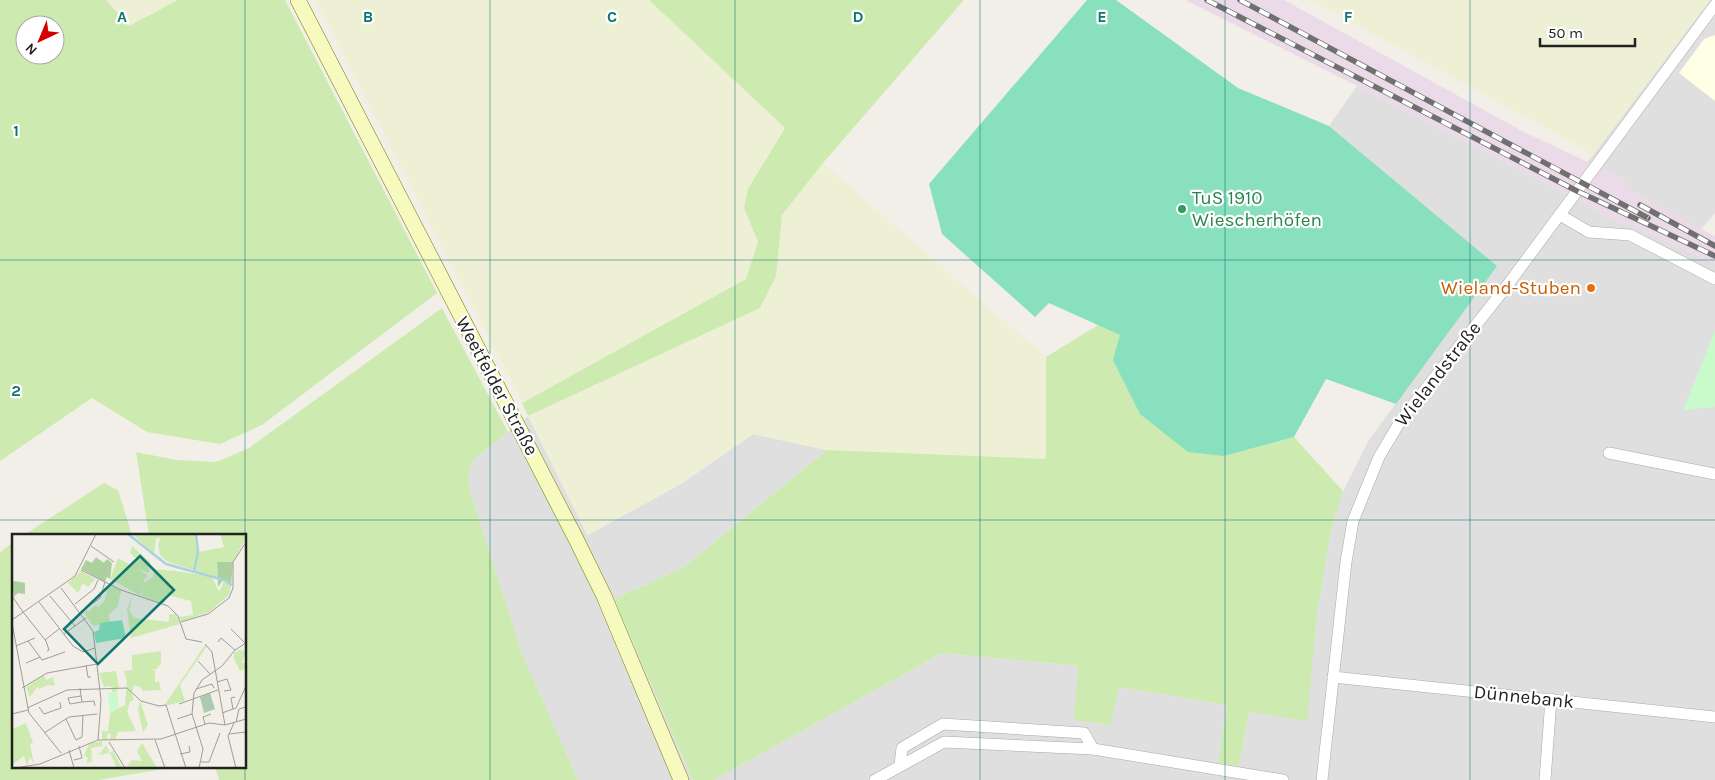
<svg xmlns="http://www.w3.org/2000/svg" width="1715" height="780" font-family="Karla,sans-serif">
  <style>
    .residential { fill: #e0dfdf }
    .industrial { fill: #ebdbe8 }
    .education { fill: #ffffe5 }
    .farmland { fill: #eef0d5 }
    .grass { fill: #cdebb0; fill-rule: evenodd }
    .park { fill: #c8facc }
    .pitch { fill: #88e0be }
    .lines { fill: none; stroke-linecap: round; stroke-linejoin: round }
    .street-casing { stroke: #a9a9a9; stroke-width: 12 }
    .secondary-casing { stroke: #707d05; stroke-width: 16 }
    .street { stroke: #fff; stroke-width: 11 }
    .secondary { stroke: #f7fabf; stroke-width: 15 }
    .rail-casing { stroke: #707070; stroke-width: 5.5 }
    .rail { stroke: #fff; stroke-width: 4; stroke-dasharray: 11; stroke-linecap: butt }
    .grid { fill: none; stroke: #0f766e; stroke-width: 1; stroke-opacity: 0.55 }
    .leisure-dot { fill: #2e9e5b; stroke: #fff; stroke-width: 2 }
    .food-dot { fill: #e8710a; stroke: #fff; stroke-width: 2 }
    .labels { text-anchor: middle; dominant-baseline: central; stroke-width: 4.5; stroke-linejoin: round; paint-order: stroke }
    .leisure-label { font-size: 19px; fill: #27864d; stroke: #fff; text-anchor: start }
    .food-label { font-size: 19px; fill: #c56008; stroke: #fff; text-anchor: end }
    .street-label { font-size: 19px; fill: #222; stroke: #fff }
    .inset-river { fill: none; stroke: #aad3df; stroke-width: 2.5 }
    .inset-road { fill: none; stroke: #9f9d99; stroke-width: 1 }
    .view { fill: #0f766e; fill-opacity: 0.15; stroke: #0f766e; stroke-width: 2.5 }
    .inset-edge { fill: none; stroke: #222; stroke-width: 2.5 }
    .grid-label { font-size: 16px; text-anchor: middle; font-weight: bold; fill: #0f766e; stroke: #fff; stroke-width: 4.5; stroke-linejoin: round; paint-order: stroke }
  </style>
  <rect width="100%" height="100%" fill="#f2efe9"/>
  <g class="residential">
    <path d="M 1710,0 L 1715,0 L 1715,213 L 1701,229 L 1633,193 L 1622,178 L 1587,163 Z"/>
    <path d="M 1357,86 L 1565,193 L 1617,223 L 1627,223 L 1715,264 L 1715,780 L 714,780 L 942,653 L 1078,666 L 1075,720 L 1111,725 L 1119,687 L 1227,705 L 1218,763 L 1239,766 L 1249,712 L 1306,720 L 1317,614 L 1331,530 L 1343,491 L 1369,440 L 1496,266 L 1329,126 Z"/>
    <path d="M 528,416 L 588,535 L 681,484 L 753,434 L 827,450 L 684,567 L 614,599 L 693,780 L 578,780 L 521,651 L 470,491 L 468,474 L 474,459 Z"/>
  </g>
  <path class="industrial" d="M 1185,0 L 1284,0 L 1524,132 L 1622,178 L 1633,193 L 1715,236 L 1715,264 L 1627,223 L 1617,223 L 1565,193 L 1357,86 Z"/>
  <path class="education" d="M 1715,35 L 1715,101 L 1679,73 L 1704,39 Z"/>
  <g class="farmland">
    <path d="M 106,0 L 178,0 L 129,26 Z"/>
    <path d="M 315,0 L 649,0 L 785,128 L 748,189 L 744,208 L 758,242 L 746,279 L 522,403 Z"/>
    <path d="M 1311,0 L 1710,0 L 1593,154 Z"/>
    <path d="M 823,163 L 1046,357 L 1046,459 L 827,450 L 753,434 L 681,484 L 587,535 L 528,416 L 760,308 L 776,276 L 782,215 Z"/>
  </g>
  <g class="grass">
    <path d="M 0,0 L 106,0 L 129,26 L 178,0 L 285,0 L 437,293 L 262,425 L 220,444 L 147,432 L 92,398 L 0,461 ZM 25,25 L 55,25 L 55,55 L 25,55 Z"/>
    <path d="M 649,0 L 964,0 L 823,163 L 782,215 L 776,276 L 760,308 L 528,416 L 522,403 L 746,279 L 758,242 L 744,208 L 748,189 L 785,128 Z"/>
    <path d="M 442,308 L 508,432 L 474,459 L 468,474 L 470,491 L 521,651 L 578,780 L 219,780 L 215,766 L 245,766 L 245,535 L 149,535 L 136,452 L 176,460 L 216,462 L 249,448 Z"/>
    <path d="M 1098,325 L 1120,335 L 1224,456 L 1294,437 L 1343,491 L 1331,530 L 1317,614 L 1307,721 L 1249,712 L 1239,766 L 1218,763 L 1227,705 L 1119,687 L 1111,725 L 1074,720 L 1078,666 L 942,653 L 714,780 L 693,780 L 614,599 L 684,567 L 827,450 L 1046,459 L 1046,357 Z"/>
    <path d="M 104,483 L 118,490 L 132,535 L 24,535 Z"/>
    <path d="M 14,542 L 14,766 L 180,766 L 99,780 L 0,780 L 0,553 L 4,549 Z"/>
  </g>
  <path class="park" d="M 1715,331 L 1715,407 L 1683,410 Z"/>
  <path class="pitch" d="M 1087,0 L 1116,0 L 1238,88 L 1329,126 L 1497,266 L 1396,404 L 1326,379 L 1294,437 L 1224,456 L 1188,452 L 1140,414 L 1113,360 L 1120,335 L 1049,303 L 1035,317 L 942,234 L 929,184 Z"/>
  <g class="lines">
    <g class="street-casing">
      <g id="street">
        <path d="M 1560,215 L 1589,232 L 1630,235 L 1715,279"/>
        <path d="M 1609,453 L 1715,474"/>
        <path d="M 1333,677 L 1715,717"/>
        <path d="M 900,765 L 902,748 L 943,724 L 1084,733 L 1093,749"/>
        <path d="M 875,780 L 944,742 L 1093,749 L 1283,780"/>
        <path d="M 1322,780 L 1346,562 L 1353,521 L 1379,457 L 1401,420 L 1506,287 L 1715,5"/>
        <path d="M 1545,780 L 1551,699"/>
      </g>
    </g>
    <g class="secondary-casing">
      <path id="secondary" d="M 298,0 L 576,539 L 604,596 L 681,780"/>
    </g>
    <use href="#street" class="street"/>
    <use href="#secondary" class="secondary"/>
    <g class="rail-casing">
      <g id="rail">
        <path d="M 1207,0 L 1577,191 L 1715,256"/>
        <path d="M 1240,0 L 1648,218"/>
        <path d="M 1640,205 L 1715,246"/>
      </g>
    </g>
    <use href="#rail" class="rail"/>
  </g>
  <path class="grid" d="M 245,0 L 245,535M 490,0 L 490,780M 735,0 L 735,780M 980,0 L 980,780M 1225,0 L 1225,780M 1470,0 L 1470,780M 0,260 L 1715,260M 0,520 L 1715,520M 245,535 L 245,766M 245,766 L 245,780"/>
  <circle class="leisure-dot" cx="1182" cy="209" r="5"/>
  <circle class="food-dot" cx="1591" cy="288" r="5"/>
  <g class="labels">
    <g class="leisure-label">
      <text x="1192" y="198">TuS 1910<tspan x="1192" dy="22">Wiescherhöfen</tspan></text>
    </g>
    <g class="food-label">
      <text x="1581" y="288">Wieland-Stuben</text>
    </g>
    <g class="street-label">
      <text transform="translate(1438 374) rotate(-52)">Wielandstraße</text>
      <text transform="translate(497 386) rotate(62)">Weetfelder Straße</text>
      <text transform="translate(1524 697) rotate(6)">Dünnebank</text>
    </g>
  </g>
  <g transform="translate(12 534)">
    <rect width="234" height="234" fill="#f2efe9"/>
    <path d="M 120,0 L 183,0 L 185,18 L 182,36 L 156,28 L 148,21 L 146,10 L 149,4 L 144,4 L 142,19 ZM 208,0 L 233,0 L 233,6 L 221,28 L 205,28 L 205,44 L 184,37 L 186,18 L 212,13 ZM 120,12 L 138,28 L 137,39 L 126,35 L 136,42 L 132,45 L 132,49 L 141,43 L 142,35 L 172,38 L 200,43 L 207,58 L 212,47 L 219,52 L 217,61 L 197,78 L 170,88 L 167,83 L 181,81 L 179,67 L 155,61 L 152,70 L 130,62 L 131,52 L 129,62 L 98,45 L 106,24 L 120,32 L 125,25 L 118,19 ZM 69,37 L 83,45 L 76,53 L 71,49 L 66,59 L 56,49 ZM 97,51 L 109,56 L 106,72 L 96,81 L 99,89 L 81,92 L 73,80 L 74,76 L 77,78 L 83,71 L 86,73 L 92,68 ZM 121,61 L 117,76 L 122,84 L 157,88 L 157,80 L 164,80 L 168,90 L 119,104 L 115,75 ZM 193,111 L 195,112 L 168,151 L 173,167 L 152,172 ZM 227,116 L 234,117 L 230,129 L 234,129 L 234,134 L 228,137 L 222,125 L 222,119 ZM 149,117 L 149,130 L 143,136 L 137,134 L 143,137 L 143,148 L 147,147 L 149,156 L 130,157 L 130,154 L 122,151 L 120,159 L 122,166 L 118,168 L 115,178 L 124,197 L 106,198 L 103,206 L 98,206 L 99,200 L 96,199 L 95,206 L 90,205 L 90,197 L 96,197 L 98,179 L 113,171 L 115,147 L 112,137 L 120,136 L 120,121 ZM 104,137 L 107,153 L 104,158 L 100,158 L 99,152 L 92,153 L 87,139 ZM 32,141 L 34,146 L 41,143 L 43,152 L 36,151 L 27,155 L 25,153 L 18,163 L 14,153 ZM 128,167 L 136,191 L 131,198 L 126,175 ZM 14,189 L 21,209 L 18,210 L 22,231 L 18,223 L 15,232 L 12,222 L 0,231 L 0,195 ZM 90,207 L 90,212 L 79,214 L 80,228 L 74,229 L 76,224 L 72,221 L 77,210 ZM 130,209 L 145,234 L 115,232 L 120,226 L 130,227 L 125,217 ZM 94,211 L 98,219 L 101,217 L 110,234 L 105,234 L 98,219 L 87,221 Z" fill="#cdebb0"/>
    <path d="M 84,23 L 92,29 L 95,25 L 100,29 L 98,45 L 95,43 L 93,48 L 69,35 L 74,26 L 80,29 ZM 205,28 L 221,28 L 219,52 L 211,46 L 206,53 ZM 3,47 L 13,49 L 13,60 L 6,59 L 2,63 L 0,49 Z" fill="#add19e"/>
    <path d="M 198,159 L 203,175 L 192,179 L 188,163 Z" fill="#aacbaf"/>
    <path d="M 105,158 L 107,174 L 98,179 L 96,159 Z" fill="#c8facc"/>
    <path d="M 110,86 L 114,104 L 84,109 L 82,98 L 87,96 L 88,89 Z" fill="#88e0be"/>
    <path class="inset-river" d="M 116,0 L 154,30 L 212,46 L 220,51M 182,38 L 186,17 L 184,0"/>
    <path class="inset-road" d="M 79,12 L 102,28M 69,36 L 109,56 L 156,72 L 166,82 L 174,105 L 190,108M 49,54 L 81,97 L 89,166 L 86,206M 0,62 L 11,78M 38,62 L 63,92M 27,68 L 61,112 L 71,118 L 83,114M 63,70 L 82,55 L 86,46M 11,78 L 34,107 L 37,116 L 35,117M 69,78 L 88,64 L 93,48M 0,86 L 63,42 L 84,0M 169,88 L 196,80 L 217,64 L 221,54 L 221,28 L 234,8M 0,89 L 17,179 L 49,219M 219,95 L 233,109M 52,100 L 74,84M 33,106 L 47,95M 206,108 L 209,104 L 223,116M 193,110 L 200,118 L 213,191M 4,112 L 23,104M 28,123 L 30,126 L 53,118M 186,127 L 198,140M 14,129 L 28,123 L 16,107M 74,131 L 76,143 L 79,143M 205,148 L 215,145 L 219,156 L 212,157M 10,154 L 35,139 L 85,130M 68,154 L 70,168 L 82,167 L 83,172M 184,155 L 200,150 L 202,154M 69,162 L 56,164 L 58,170 L 70,168M 167,170 L 206,156M 27,173 L 32,180 L 49,174 L 48,168M 15,174 L 55,156 L 115,154 L 129,167 L 147,172 L 154,171 L 174,234M 221,175 L 219,164 L 223,163M 210,179 L 224,174 L 234,152M 0,180 L 16,176M 54,185 L 64,206 L 70,203 L 71,181M 165,185 L 180,180M 224,188 L 227,175 L 234,173M 222,189 L 216,202 L 224,234M 193,190 L 191,183 L 199,180M 32,199 L 57,183 L 85,180M 217,200 L 234,198M 143,206 L 153,234M 97,208 L 113,234M 57,216 L 62,234M 168,220 L 178,218 L 177,212M 62,226 L 70,224 L 67,212M 189,228 L 197,228 L 208,199M 3,234 L 28,230 L 86,206 L 149,205 L 197,189 L 213,191 L 234,185M 187,234 L 191,215 L 180,180 L 182,159 L 190,146 L 210,132 L 223,116 L 234,109"/>
    <path class="view" d="M 128,22 L 162,56 L 86,130 L 52,95 Z"/>
    <rect width="234" height="234" class="inset-edge"/>
  </g>
  <g class="grid-label">
    <text x="122" y="22">A</text>
    <text x="368" y="22">B</text>
    <text x="612" y="22">C</text>
    <text x="858" y="22">D</text>
    <text x="1102" y="22">E</text>
    <text x="1348" y="22">F</text>
    <text x="16" y="136">1</text>
    <text x="16" y="396">2</text>
  </g>
  <g transform="translate(40 40) rotate(224)"><circle r="24" fill="#ffffff" stroke="#a7a7a7"/>
  <path d="M0-4L9 19L0 12L-9 19Z" fill="#d40000"/>
  <text y="-8" font-size="14" font-weight="bold" text-anchor="middle" fill="#222222">N</text>
  </g>
  <path d="M1540 38v8h95v-8" fill="none" stroke="#222222" stroke-width="2.5"/>
  <text x="1548" y="38" font-size="15" fill="#222222" stroke="#ffffff" stroke-width="4" paint-order="stroke">50 m</text>
</svg>
